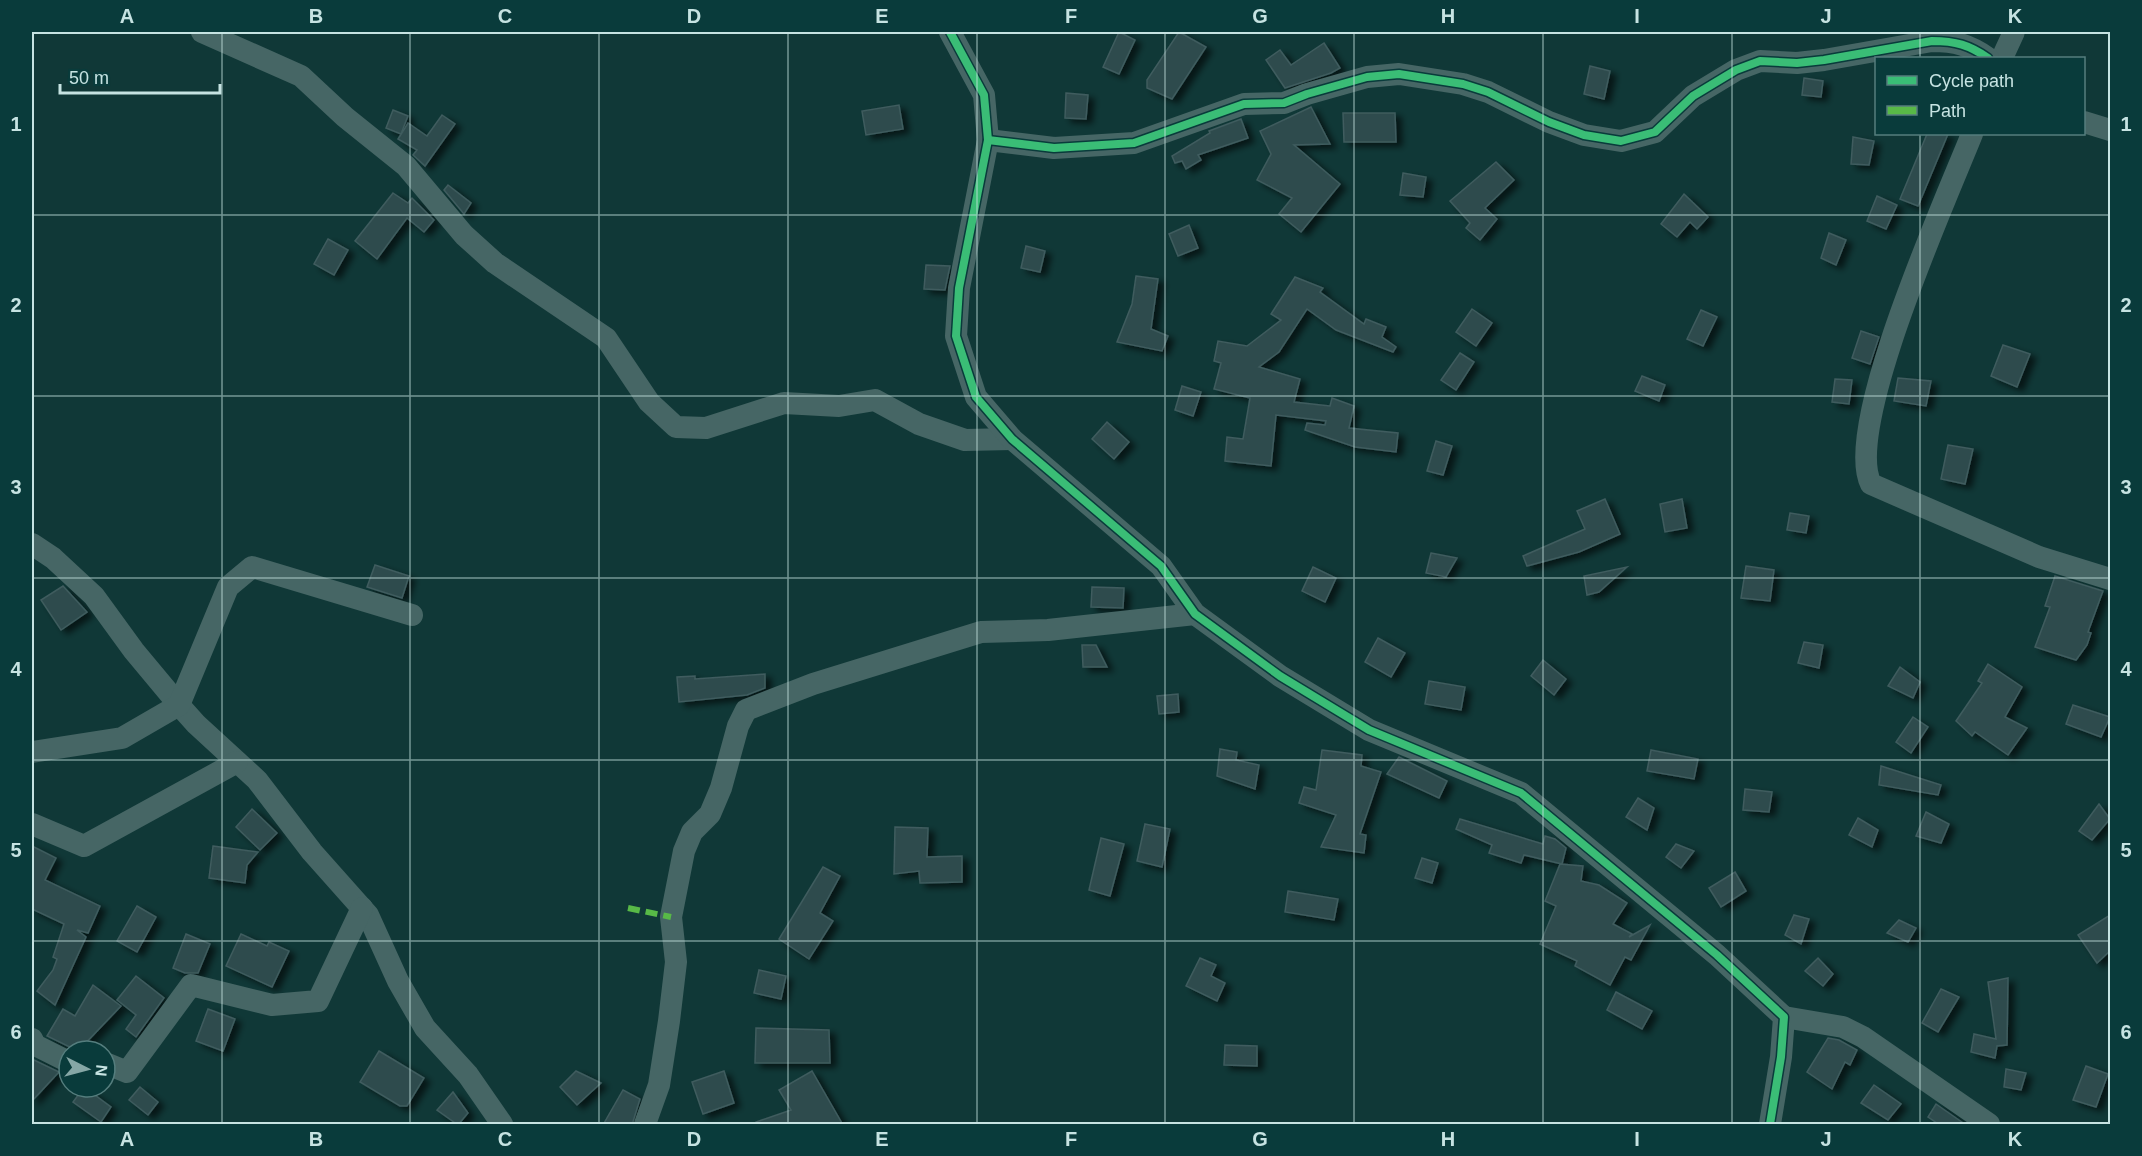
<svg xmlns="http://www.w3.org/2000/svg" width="2142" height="1156" font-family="Helvetica,sans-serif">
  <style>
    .building { fill: #2f4c4e; stroke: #3f5c5e; stroke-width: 1.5; filter: url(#shadow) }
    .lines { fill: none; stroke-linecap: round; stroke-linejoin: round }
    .minor { stroke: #466665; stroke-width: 22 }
    .quiet { stroke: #58b947; stroke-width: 6; stroke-dasharray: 12 6; stroke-linecap: butt }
    .cycleway-casing { stroke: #093b3b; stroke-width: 11 }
    .cycleway { stroke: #3abd76; stroke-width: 8 }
    .grid { fill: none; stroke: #c6e3e2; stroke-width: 1.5; stroke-opacity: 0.55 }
    .neatline { fill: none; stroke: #c6e3e2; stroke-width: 2 }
    .grid-label { font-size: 20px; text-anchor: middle; font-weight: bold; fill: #c6e3e2 }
  </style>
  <defs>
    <filter id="shadow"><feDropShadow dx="6" dy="4" stdDeviation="3" flood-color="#0009"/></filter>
  </defs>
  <rect width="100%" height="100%" fill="#103837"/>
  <g class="building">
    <path d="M 1119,32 L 1135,40 L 1119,74 L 1103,67 Z"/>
    <path d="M 1179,32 L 1206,47 L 1172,99 L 1147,88 L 1147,80 Z"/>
    <path d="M 1324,43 L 1340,68 L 1331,73 L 1285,88 L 1266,60 L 1280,50 L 1291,65 Z"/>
    <path d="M 1590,66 L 1610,71 L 1604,99 L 1584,94 Z"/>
    <path d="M 1804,78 L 1823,81 L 1821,97 L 1802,95 Z"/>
    <path d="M 1066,93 L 1088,95 L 1086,119 L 1065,118 Z"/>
    <path d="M 899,105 L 903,129 L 866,135 L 862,111 Z"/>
    <path d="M 1311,107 L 1330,144 L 1294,145 L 1340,184 L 1301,232 L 1279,214 L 1292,198 L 1257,180 L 1271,154 L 1260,131 Z"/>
    <path d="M 393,110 L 408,116 L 401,134 L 386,128 Z"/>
    <path d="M 1343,113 L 1395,113 L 1396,142 L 1344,142 Z"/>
    <path d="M 442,115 L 455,124 L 425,166 L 413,155 L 417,150 L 398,139 L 408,123 L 427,136 Z"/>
    <path d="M 1241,119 L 1248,138 L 1198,155 L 1201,160 L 1186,169 L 1182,161 L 1175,163 L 1172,156 L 1210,133 L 1209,131 Z"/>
    <path d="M 1927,134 L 1948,134 L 1918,206 L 1900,199 Z"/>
    <path d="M 1853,137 L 1874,141 L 1869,165 L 1851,164 Z"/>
    <path d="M 1496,162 L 1514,180 L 1485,208 L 1497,219 L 1480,240 L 1466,228 L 1470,223 L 1450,201 Z"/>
    <path d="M 1403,173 L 1426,177 L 1423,197 L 1400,195 Z"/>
    <path d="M 448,185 L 471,203 L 464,214 L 444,190 Z"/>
    <path d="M 393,193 L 408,203 L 412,198 L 434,220 L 424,232 L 407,218 L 377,259 L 355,241 Z"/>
    <path d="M 1684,194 L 1708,217 L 1697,229 L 1690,222 L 1677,237 L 1661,224 Z"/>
    <path d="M 1877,196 L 1897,205 L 1886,229 L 1867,221 Z"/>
    <path d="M 1189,225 L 1198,248 L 1178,256 L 1169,234 Z"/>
    <path d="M 1829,233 L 1846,240 L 1836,265 L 1821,258 Z"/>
    <path d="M 328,239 L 348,250 L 334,275 L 314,264 Z"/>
    <path d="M 1026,246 L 1045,251 L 1040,272 L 1021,268 Z"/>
    <path d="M 926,265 L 950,266 L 945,290 L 924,289 Z"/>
    <path d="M 1136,276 L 1158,279 L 1151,329 L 1168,336 L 1162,351 L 1117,342 L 1132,304 Z"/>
    <path d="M 1295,277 L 1323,288 L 1320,292 L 1364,324 L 1366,319 L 1386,327 L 1382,337 L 1396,347 L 1393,352 L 1336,330 L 1307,309 L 1279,352 L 1259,367 L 1300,379 L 1294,402 L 1330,406 L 1332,398 L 1354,406 L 1349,428 L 1398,433 L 1396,452 L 1355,447 L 1305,430 L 1307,423 L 1325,425 L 1326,421 L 1276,415 L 1271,466 L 1225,461 L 1227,437 L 1243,439 L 1250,398 L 1214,389 L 1221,363 L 1214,361 L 1218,341 L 1247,346 L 1281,320 L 1271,314 Z"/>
    <path d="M 1472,309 L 1492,323 L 1476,346 L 1456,332 Z"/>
    <path d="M 1701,310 L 1717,317 L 1703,346 L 1687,339 Z"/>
    <path d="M 1861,331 L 1879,337 L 1870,364 L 1852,358 Z"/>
    <path d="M 2003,345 L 2030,354 L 2017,387 L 1991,376 Z"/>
    <path d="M 1460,353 L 1474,362 L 1456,390 L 1441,380 Z"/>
    <path d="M 1642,376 L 1665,385 L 1659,401 L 1635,391 Z"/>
    <path d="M 1898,378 L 1931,381 L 1926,406 L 1894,401 Z"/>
    <path d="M 1835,379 L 1852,380 L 1849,404 L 1832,402 Z"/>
    <path d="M 1182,386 L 1201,392 L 1193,416 L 1175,410 Z"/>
    <path d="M 1107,422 L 1129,442 L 1114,459 L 1092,439 Z"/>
    <path d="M 1436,441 L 1452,446 L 1443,475 L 1427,471 Z"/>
    <path d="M 1948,445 L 1973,449 L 1965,484 L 1941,479 Z"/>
    <path d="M 1605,499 L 1620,534 L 1579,552 L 1527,566 L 1523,556 L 1585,529 L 1577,511 Z"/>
    <path d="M 1682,499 L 1687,528 L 1665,532 L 1660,504 Z"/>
    <path d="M 1790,513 L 1809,516 L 1806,533 L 1787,530 Z"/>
    <path d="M 1431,553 L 1457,558 L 1446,577 L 1426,573 Z"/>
    <path d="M 375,565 L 409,576 L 402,598 L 367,587 Z"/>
    <path d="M 1746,566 L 1774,570 L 1770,601 L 1741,598 Z"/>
    <path d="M 1313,567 L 1336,578 L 1325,602 L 1302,591 Z"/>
    <path d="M 1627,567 L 1599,592 L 1587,595 L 1584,576 Z"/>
    <path d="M 2055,576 L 2103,591 L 2088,632 L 2091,633 L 2087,645 L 2076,660 L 2035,647 L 2050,607 L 2045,606 Z"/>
    <path d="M 63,586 L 87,612 L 61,630 L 41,600 Z"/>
    <path d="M 1092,587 L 1124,588 L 1123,608 L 1091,607 Z"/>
    <path d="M 1378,638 L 1405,653 L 1391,677 L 1365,662 Z"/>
    <path d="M 1804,642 L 1823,645 L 1819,668 L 1798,663 Z"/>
    <path d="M 1082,645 L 1096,645 L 1107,667 L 1083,667 Z"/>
    <path d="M 1543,660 L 1566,679 L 1554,695 L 1531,676 Z"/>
    <path d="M 1988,664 L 2022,687 L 2005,717 L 2027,728 L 2008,755 L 1975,732 L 1972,736 L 1956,721 L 1982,683 L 1978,681 Z"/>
    <path d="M 1900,667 L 1920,682 L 1913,698 L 1888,686 Z"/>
    <path d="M 765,674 L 765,688 L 747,695 L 679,702 L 677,677 L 695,676 L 695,679 Z"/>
    <path d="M 1429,681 L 1465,687 L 1461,710 L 1425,704 Z"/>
    <path d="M 1178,694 L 1179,712 L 1159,714 L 1157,696 Z"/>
    <path d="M 2073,705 L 2110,717 L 2101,737 L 2066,724 Z"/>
    <path d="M 1913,717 L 1928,727 L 1911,753 L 1896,742 Z"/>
    <path d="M 1220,749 L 1237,752 L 1236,760 L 1259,765 L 1255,789 L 1217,776 Z"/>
    <path d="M 1322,750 L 1362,755 L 1361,766 L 1381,772 L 1360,834 L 1366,835 L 1364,853 L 1321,847 L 1336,815 L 1299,803 L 1304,787 L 1316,790 Z"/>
    <path d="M 1651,750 L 1698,759 L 1694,779 L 1647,771 Z"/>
    <path d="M 1399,757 L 1447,781 L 1439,798 L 1387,774 Z"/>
    <path d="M 1881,766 L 1941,785 L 1938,795 L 1879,785 Z"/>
    <path d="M 1745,789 L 1772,792 L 1769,812 L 1743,810 Z"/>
    <path d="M 1638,798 L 1654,808 L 1647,830 L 1626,817 Z"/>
    <path d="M 2099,804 L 2110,819 L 2092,840 L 2079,831 Z"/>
    <path d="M 252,809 L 277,833 L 260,850 L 236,827 Z"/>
    <path d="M 1926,812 L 1949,824 L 1941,843 L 1916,836 Z"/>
    <path d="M 1858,818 L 1878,830 L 1872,847 L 1849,835 Z"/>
    <path d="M 1460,819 L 1543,844 L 1545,836 L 1555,839 L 1566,848 L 1562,864 L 1524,855 L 1521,863 L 1489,853 L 1492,845 L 1456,829 Z"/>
    <path d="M 1145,824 L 1170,829 L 1162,867 L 1137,861 Z"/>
    <path d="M 895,827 L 928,828 L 927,857 L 962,856 L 962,882 L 920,883 L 919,871 L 894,874 Z"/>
    <path d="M 1101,838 L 1124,844 L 1110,896 L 1089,890 Z"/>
    <path d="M 1676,844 L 1694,851 L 1681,868 L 1666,857 Z"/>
    <path d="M 32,846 L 56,858 L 45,880 L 100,906 L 88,933 L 77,930 L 86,937 L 55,1005 L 37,991 L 53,970 L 57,959 L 53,957 L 64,924 L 32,909 Z"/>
    <path d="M 213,846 L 258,852 L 247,865 L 245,883 L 209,878 Z"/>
    <path d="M 1422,858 L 1438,863 L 1432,883 L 1415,878 Z"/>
    <path d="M 1560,864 L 1583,866 L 1581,881 L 1599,885 L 1627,903 L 1613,924 L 1632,934 L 1629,937 L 1650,925 L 1631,960 L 1625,957 L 1610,985 L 1575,966 L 1577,961 L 1540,944 L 1556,906 L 1545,901 Z"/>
    <path d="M 823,867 L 840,876 L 820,913 L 833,921 L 809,959 L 779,939 Z"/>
    <path d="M 1735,872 L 1746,891 L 1721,907 L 1709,888 Z"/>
    <path d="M 1288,891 L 1338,899 L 1334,920 L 1285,912 Z"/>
    <path d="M 137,906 L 156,917 L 137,952 L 117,941 Z"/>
    <path d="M 1794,915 L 1809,919 L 1801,944 L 1785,935 Z"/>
    <path d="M 2110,915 L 2110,951 L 2097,963 L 2078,935 Z"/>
    <path d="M 1899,920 L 1916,928 L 1908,942 L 1887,933 Z"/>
    <path d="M 186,934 L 210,944 L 198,973 L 185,973 L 173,968 Z"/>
    <path d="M 241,934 L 267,946 L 269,942 L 289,951 L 272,987 L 226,966 Z"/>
    <path d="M 1200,958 L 1216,965 L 1211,976 L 1225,983 L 1217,1001 L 1186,986 Z"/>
    <path d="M 1818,958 L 1833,974 L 1823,986 L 1805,971 Z"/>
    <path d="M 759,970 L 786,976 L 781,999 L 754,993 Z"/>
    <path d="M 136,976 L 164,998 L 136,1037 L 126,1029 L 136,1015 L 117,1000 Z"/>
    <path d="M 2008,978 L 2007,1045 L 1997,1046 L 1995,1058 L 1971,1052 L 1974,1034 L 1996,1039 L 1988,982 Z"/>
    <path d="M 93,985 L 121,1006 L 78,1051 L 47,1036 L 63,1009 L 75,1016 Z"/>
    <path d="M 1941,989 L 1959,997 L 1938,1032 L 1922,1023 Z"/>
    <path d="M 1616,992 L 1652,1011 L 1642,1029 L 1607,1010 Z"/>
    <path d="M 208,1009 L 235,1019 L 223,1051 L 196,1041 Z"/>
    <path d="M 756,1028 L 829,1030 L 830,1063 L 755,1063 Z"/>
    <path d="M 1828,1038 L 1839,1040 L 1857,1050 L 1850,1065 L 1845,1062 L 1832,1089 L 1807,1072 Z"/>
    <path d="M 1225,1045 L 1257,1046 L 1257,1066 L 1224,1065 Z"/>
    <path d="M 379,1051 L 424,1078 L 407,1106 L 400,1106 L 360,1082 Z"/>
    <path d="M 34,1060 L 59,1072 L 32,1101 L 32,1064 Z"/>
    <path d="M 2086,1066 L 2108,1074 L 2096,1107 L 2073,1100 Z"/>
    <path d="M 2006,1069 L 2026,1073 L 2021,1090 L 2004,1087 Z"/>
    <path d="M 576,1071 L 601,1083 L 577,1105 L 560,1087 Z"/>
    <path d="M 724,1071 L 734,1103 L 703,1114 L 692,1082 Z"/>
    <path d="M 812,1071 L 843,1125 L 756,1125 L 756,1122 L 791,1110 L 779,1090 Z"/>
    <path d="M 1874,1085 L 1901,1104 L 1888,1120 L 1861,1103 Z"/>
    <path d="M 84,1087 L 111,1107 L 101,1122 L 73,1102 Z"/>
    <path d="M 140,1087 L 158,1102 L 148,1115 L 129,1100 Z"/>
    <path d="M 623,1090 L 640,1099 L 632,1125 L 603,1125 Z"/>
    <path d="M 453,1092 L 468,1113 L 458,1125 L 437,1110 Z"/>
    <path d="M 1936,1104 L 1966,1125 L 1940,1125 L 1928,1117 Z"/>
  </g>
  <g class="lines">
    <g class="minor">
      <path d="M 202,32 L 301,76 L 345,117 L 406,166 L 464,235 L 495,263 L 606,338 L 649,402 L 676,427 L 706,428 L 784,403 L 839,406 L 875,400 L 919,424 L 965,440 L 1012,439"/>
      <path d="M 950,32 L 984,95 L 988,140 L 959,288 L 956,336 L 976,397 L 1012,439 L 1161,566 L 1195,614 L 1280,676 L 1369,730 L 1521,793 L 1717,955 L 1784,1017 L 1781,1057 L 1770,1124"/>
      <path d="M 2002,58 L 2014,32"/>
      <path d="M 2084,122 L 2110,130"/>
      <path d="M 1972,134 C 1947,197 1842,429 1871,484 L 2039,557 L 2110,579"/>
      <path d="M 988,140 L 1054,148 L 1134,143 L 1244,104 L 1284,103 L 1307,94 L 1367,77 L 1399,74 L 1463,84 L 1488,92 L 1549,122 L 1584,135 L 1621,141 L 1655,132 L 1693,96 L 1736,70 L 1760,61 L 1797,63 L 1824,60 L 1932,41 C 1956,41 1969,45 1988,58"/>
      <path d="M 32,544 L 53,558 L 94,596 L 134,651 L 179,705 L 196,724 L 257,780 L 312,852 L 368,915 L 398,981 L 425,1028 L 468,1075 L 502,1124"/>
      <path d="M 32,752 L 122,738 L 179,705 L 228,587 L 252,567 L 412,615"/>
      <path d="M 32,824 L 84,846 L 237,762"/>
      <path d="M 1784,1017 L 1843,1027 L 1863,1037 L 1989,1124"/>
      <path d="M 32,1039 L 35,1045 L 69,1062"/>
      <path d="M 105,1063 L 127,1072 L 191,985 L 272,1005 L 318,1001 L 362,908"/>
      <path d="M 645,1124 L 659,1085 L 669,1021 L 676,962 L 671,917 L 684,851 L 692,832 L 710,814 L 721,788 L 738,726 L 746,710 L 813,684 L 981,632 L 1048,630 L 1195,614"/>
    </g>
    <path class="quiet" d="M 628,908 L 671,917"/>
    <g class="cycleway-casing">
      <g id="cycleway">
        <path d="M 950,32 L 984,95 L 988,140 L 959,288 L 956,336 L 976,397 L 1012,439 L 1161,566 L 1195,614 L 1280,676 L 1369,730 L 1521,793 L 1717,955 L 1784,1017 L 1781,1057 L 1770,1124"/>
        <path d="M 988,140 L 1054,148 L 1134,143 L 1244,104 L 1284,103 L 1307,94 L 1367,77 L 1399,74 L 1463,84 L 1488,92 L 1549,122 L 1584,135 L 1621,141 L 1655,132 L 1693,96 L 1736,70 L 1760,61 L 1797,63 L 1824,60 L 1932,41 C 1956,41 1969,45 1988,58"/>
      </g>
    </g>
    <use href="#cycleway" class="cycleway"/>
  </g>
  <path class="grid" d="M 222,32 L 222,1124M 410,32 L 410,1124M 599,32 L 599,1124M 788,32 L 788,1124M 977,32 L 977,1124M 1165,32 L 1165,1124M 1354,32 L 1354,1124M 1543,32 L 1543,1124M 1732,32 L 1732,1124M 1920,32 L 1920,58M 1920,134 L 1920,1124M 32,215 L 2110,215M 32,396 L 2110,396M 32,578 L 2110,578M 32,760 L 2110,760M 32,941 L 2110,941"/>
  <rect width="2142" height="1156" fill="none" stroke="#093b3b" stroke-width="66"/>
  <rect x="1875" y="57" width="210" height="78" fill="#093b3b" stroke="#557e7e" stroke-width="1.5"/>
  <rect x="1887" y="76" width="30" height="9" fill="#3abd76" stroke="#557e7e" stroke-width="1.5"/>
  <text x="1929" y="87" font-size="18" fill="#c6e3e2">Cycle path</text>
  <rect x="1887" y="106" width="30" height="9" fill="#58b947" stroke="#557e7e" stroke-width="1.5"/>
  <text x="1929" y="117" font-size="18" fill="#c6e3e2">Path</text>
  <g transform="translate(87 1069) rotate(96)"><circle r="28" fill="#093b3b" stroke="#557e7e" stroke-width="1.5"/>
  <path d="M0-4.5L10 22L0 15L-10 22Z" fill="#86a7a6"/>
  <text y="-9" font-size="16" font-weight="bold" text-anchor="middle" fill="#c6e3e2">N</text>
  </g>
  <path d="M60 84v9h160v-9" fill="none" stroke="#c6e3e2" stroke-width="3"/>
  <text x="69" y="84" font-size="18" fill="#c6e3e2" stroke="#093b3b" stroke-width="4.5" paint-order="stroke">50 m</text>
  <rect x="33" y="33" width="2076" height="1090" class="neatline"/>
  <g class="grid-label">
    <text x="127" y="23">A</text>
    <text x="316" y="23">B</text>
    <text x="505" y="23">C</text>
    <text x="694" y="23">D</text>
    <text x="882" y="23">E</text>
    <text x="1071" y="23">F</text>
    <text x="1260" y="23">G</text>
    <text x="1448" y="23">H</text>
    <text x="1637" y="23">I</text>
    <text x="1826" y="23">J</text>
    <text x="2015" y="23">K</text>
    <text x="16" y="131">1</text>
    <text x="2126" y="131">1</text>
    <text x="16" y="312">2</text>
    <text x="2126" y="312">2</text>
    <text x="16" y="494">3</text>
    <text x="2126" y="494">3</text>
    <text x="16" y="676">4</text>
    <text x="2126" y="676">4</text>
    <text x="16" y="857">5</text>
    <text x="2126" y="857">5</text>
    <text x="16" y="1039">6</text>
    <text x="2126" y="1039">6</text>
    <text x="127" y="1146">A</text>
    <text x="316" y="1146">B</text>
    <text x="505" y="1146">C</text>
    <text x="694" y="1146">D</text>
    <text x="882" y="1146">E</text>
    <text x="1071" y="1146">F</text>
    <text x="1260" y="1146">G</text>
    <text x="1448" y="1146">H</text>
    <text x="1637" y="1146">I</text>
    <text x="1826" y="1146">J</text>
    <text x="2015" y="1146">K</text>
  </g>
</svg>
